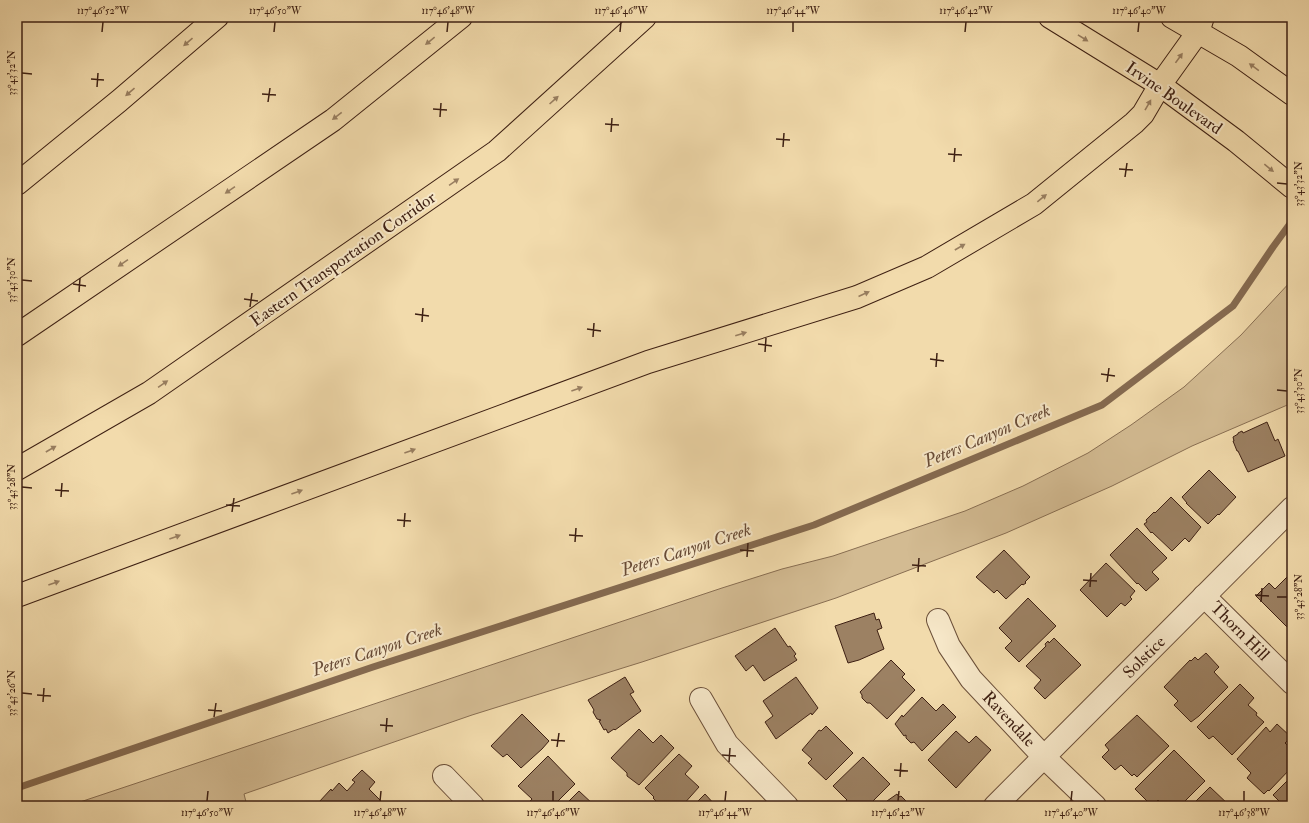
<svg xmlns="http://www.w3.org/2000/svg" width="1309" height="823" font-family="'IM FELL Double Pica',serif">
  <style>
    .green { fill: #d3bb92; stroke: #886e52 }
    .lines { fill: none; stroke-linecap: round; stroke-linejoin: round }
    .stream { stroke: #856a50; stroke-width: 7 }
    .building { fill: #9c8163; stroke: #3e2013 }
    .minor-casing { stroke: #6b4f39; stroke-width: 24 }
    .major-casing { stroke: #3e2013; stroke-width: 24 }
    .highway-casing { stroke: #3e2013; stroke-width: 24 }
    .minor { stroke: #f7e8c9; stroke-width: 22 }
    .major { stroke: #f2dbac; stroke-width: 22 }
    .highway { stroke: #f2dbac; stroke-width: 22 }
    .oneway { fill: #987e60 }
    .ticks { fill: none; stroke: #3e2013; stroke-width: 1.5 }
    .labels { text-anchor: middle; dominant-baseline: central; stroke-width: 4; stroke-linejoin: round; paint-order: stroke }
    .street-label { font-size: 17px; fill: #3e2013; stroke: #f7e8c9 }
    .water-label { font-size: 18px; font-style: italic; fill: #684b36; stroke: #f7e8c9 }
    .neatline { fill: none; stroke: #3e2013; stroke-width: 1.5 }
    .ticks-label { font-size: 10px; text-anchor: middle; fill: #3e2013 }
  </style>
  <rect width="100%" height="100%" fill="#f2dbac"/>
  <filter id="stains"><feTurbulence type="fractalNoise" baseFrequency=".005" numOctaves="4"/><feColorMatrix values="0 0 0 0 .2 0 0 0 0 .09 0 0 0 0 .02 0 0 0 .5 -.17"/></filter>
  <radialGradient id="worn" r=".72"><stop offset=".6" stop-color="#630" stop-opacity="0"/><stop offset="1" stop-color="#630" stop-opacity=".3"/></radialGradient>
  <path class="green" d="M 1292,280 L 1292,403 L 1192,446 L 1112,486 L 1006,533 L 836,598 L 642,662 L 472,715 L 244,794 L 247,806 L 68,806 L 722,588 L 782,569 L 833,556 L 965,511 L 1023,486 L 1088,453 L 1131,425 L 1184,387 L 1241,335 Z"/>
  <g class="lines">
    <path class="stream" d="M 17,788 L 373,667 L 814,525 L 1102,405 L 1233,306 L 1273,247 L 1292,221"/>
  </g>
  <g class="building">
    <path d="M 1267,422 L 1275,441 L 1278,439 L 1285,456 L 1248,472 L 1238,451 L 1237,451 L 1233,441 L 1234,441 L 1233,437 L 1238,434 L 1238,433 L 1242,431 L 1243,433 Z"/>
    <path d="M 1209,470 L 1236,497 L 1219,515 L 1218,514 L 1208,524 L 1186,503 L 1187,503 L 1182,497 Z"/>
    <path d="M 1171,497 L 1201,527 L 1189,542 L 1185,538 L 1172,551 L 1152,532 L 1151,533 L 1144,524 L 1147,522 L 1146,520 L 1154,512 L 1155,513 Z"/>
    <path d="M 1137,528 L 1167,558 L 1152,572 L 1159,579 L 1146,591 L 1138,583 L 1137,584 L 1110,555 Z"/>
    <path d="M 1004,550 L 1030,577 L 1025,582 L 1026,583 L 1023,585 L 1022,584 L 1006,599 L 997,590 L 994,593 L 976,577 Z"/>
    <path d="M 1106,563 L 1135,591 L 1130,597 L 1132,599 L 1125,606 L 1121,603 L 1107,617 L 1080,590 Z"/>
    <path d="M 1289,575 L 1292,578 L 1292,628 L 1290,630 L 1256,596 L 1269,583 L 1275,589 Z"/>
    <path d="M 1028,598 L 1056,626 L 1019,662 L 1005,648 L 1012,641 L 999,628 Z"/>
    <path d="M 874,613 L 876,620 L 879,619 L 882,628 L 877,630 L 884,649 L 859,660 L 848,663 L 835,626 Z"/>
    <path d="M 775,628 L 788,647 L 790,646 L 796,654 L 794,656 L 797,660 L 764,681 L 753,665 L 746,671 L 735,656 Z"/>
    <path d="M 1054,638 L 1081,665 L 1045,699 L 1034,688 L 1041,680 L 1026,666 L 1046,646 L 1045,644 L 1048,641 L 1049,643 Z"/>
    <path d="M 1206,653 L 1219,667 L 1214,672 L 1228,687 L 1199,716 L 1191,722 L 1174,705 L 1178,701 L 1164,687 L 1190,660 L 1191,661 L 1195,657 L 1198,660 Z"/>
    <path d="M 891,660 L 905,674 L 902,677 L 915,690 L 887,719 L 870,703 L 867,703 L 862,698 L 862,695 L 860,692 Z"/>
    <path d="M 625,677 L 634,692 L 630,694 L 641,711 L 615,730 L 614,729 L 608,733 L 606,729 L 604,730 L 599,721 L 601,720 L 597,719 L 593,712 L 594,710 L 588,700 Z"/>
    <path d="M 796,677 L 818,708 L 812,715 L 811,713 L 776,739 L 765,722 L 773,716 L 763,701 Z"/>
    <path d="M 1240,684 L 1254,698 L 1248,705 L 1257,713 L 1256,715 L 1264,722 L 1232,755 L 1213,736 L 1209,739 L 1197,727 Z"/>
    <path d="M 922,697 L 936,711 L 943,704 L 956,717 L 922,751 L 914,742 L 911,743 L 906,738 L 906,735 L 904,736 L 895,724 L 902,715 L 903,717 Z"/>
    <path d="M 522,714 L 549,741 L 542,749 L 521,768 L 507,754 L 503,757 L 491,746 Z"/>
    <path d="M 1137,715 L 1169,746 L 1137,777 L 1134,774 L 1132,776 L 1121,765 L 1115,770 L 1102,757 L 1109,750 L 1105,745 Z"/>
    <path d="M 1277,724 L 1291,737 L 1285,743 L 1287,745 L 1288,744 L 1292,748 L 1292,767 L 1269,791 L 1268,790 L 1264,794 L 1247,778 L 1251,773 L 1237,759 L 1266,727 L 1270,732 Z"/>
    <path d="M 826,726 L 853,753 L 826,780 L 808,763 L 812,759 L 802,750 L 819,730 L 821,731 Z"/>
    <path d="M 639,729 L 653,743 L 661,735 L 674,748 L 639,785 L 627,776 L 627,773 L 611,758 Z"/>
    <path d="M 956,731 L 969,743 L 976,736 L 991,750 L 956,788 L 928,760 Z"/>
    <path d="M 1174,750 L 1205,781 L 1180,806 L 1167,806 L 1165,805 L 1164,806 L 1158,800 L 1152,806 L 1135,789 Z"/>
    <path d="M 679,754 L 692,766 L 685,774 L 699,787 L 682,806 L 661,806 L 653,798 L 654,797 L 645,788 Z"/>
    <path d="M 548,756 L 575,784 L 553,806 L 526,806 L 532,799 L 518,786 Z"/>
    <path d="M 863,757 L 890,784 L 868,806 L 840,806 L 847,800 L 833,786 Z"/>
    <path d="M 362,770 L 375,782 L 369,789 L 384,804 L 381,806 L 323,806 L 319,802 L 331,789 L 332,791 L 339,783 L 347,791 L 355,782 L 352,780 Z"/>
    <path d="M 1292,776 L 1292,806 L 1284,806 L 1273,795 Z"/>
    <path d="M 1210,787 L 1230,806 L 1191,806 Z"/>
    <path d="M 579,791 L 595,806 L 564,806 Z"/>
    <path d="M 705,794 L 716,806 L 693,806 Z"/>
    <path d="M 897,794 L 899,797 L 901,796 L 908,803 L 907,804 L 909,806 L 885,806 L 888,803 L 887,801 Z"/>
  </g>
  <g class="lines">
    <g class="minor-casing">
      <g id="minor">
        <path d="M 1204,596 L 1292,683"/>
        <path d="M 938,620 L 949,646 L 971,679 L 1044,757 L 1095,806"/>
        <path d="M 701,699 L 727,744 L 787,806"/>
        <path d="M 444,776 L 473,806"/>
        <path d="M 995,806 L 1292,508"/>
      </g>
    </g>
    <g class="major-casing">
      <g id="major">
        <path d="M 1050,17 L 1160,85 L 1236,141 L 1292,187"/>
        <path d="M 1172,17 L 1239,56 L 1292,94"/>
      </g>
    </g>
    <g class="highway-casing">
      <g id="highway">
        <path d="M 17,184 L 119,101 L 217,17"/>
        <path d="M 17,335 L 333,120 L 461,17"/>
        <path d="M 17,469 L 149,393 L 497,151 L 645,17"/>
        <path d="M 17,596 L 648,362 L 857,297 L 927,267 L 1034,204 L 1134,123 L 1143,114 L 1160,85 L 1198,32 L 1203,17"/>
      </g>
    </g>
    <use href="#minor" class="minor"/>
    <use href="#major" class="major"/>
    <use href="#highway" class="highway"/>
  </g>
  <defs><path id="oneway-solid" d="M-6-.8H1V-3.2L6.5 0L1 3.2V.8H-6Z"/></defs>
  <g class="oneway">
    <use href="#oneway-solid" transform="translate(1083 38) rotate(32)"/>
    <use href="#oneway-solid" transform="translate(430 41) rotate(141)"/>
    <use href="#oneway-solid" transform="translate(188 42) rotate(139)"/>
    <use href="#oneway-solid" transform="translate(1179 58) rotate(-54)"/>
    <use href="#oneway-solid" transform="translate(1254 67) rotate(-144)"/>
    <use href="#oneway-solid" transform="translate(130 92) rotate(139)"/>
    <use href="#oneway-solid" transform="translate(554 100) rotate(-42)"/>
    <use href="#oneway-solid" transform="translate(1148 105) rotate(-60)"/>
    <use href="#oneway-solid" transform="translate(337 116) rotate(142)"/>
    <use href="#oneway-solid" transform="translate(1269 168) rotate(39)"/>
    <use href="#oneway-solid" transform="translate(454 182) rotate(-35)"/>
    <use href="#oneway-solid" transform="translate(230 190) rotate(146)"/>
    <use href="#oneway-solid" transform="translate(1042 198) rotate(-39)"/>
    <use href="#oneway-solid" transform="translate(960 247) rotate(-30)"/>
    <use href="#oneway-solid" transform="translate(123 263) rotate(146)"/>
    <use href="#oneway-solid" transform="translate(864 294) rotate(-24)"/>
    <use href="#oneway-solid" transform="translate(741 334) rotate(-17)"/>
    <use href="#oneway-solid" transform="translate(163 384) rotate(-35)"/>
    <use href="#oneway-solid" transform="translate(577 389) rotate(-20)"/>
    <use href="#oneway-solid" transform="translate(51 449) rotate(-30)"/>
    <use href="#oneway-solid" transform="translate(410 451) rotate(-20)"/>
    <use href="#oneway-solid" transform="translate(297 492) rotate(-20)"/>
    <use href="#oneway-solid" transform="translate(175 537) rotate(-20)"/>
    <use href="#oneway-solid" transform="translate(54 583) rotate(-20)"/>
  </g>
  <path class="ticks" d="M 102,32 L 103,22M 274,32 L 275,22M 447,32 L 448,22M 620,32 L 621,22M 793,32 L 793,22M 965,32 L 966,22M 1138,32 L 1139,22M 22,73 L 32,74M 91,79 L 104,80M 97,87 L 98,73M 262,94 L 276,95M 268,102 L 270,88M 433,109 L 447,110M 440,117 L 441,103M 605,124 L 619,125M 611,132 L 612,118M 776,139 L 790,140M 783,147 L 784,133M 948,154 L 962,155M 954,162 L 955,148M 1119,169 L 1133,170M 1125,177 L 1127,163M 1277,183 L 1287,184M 22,280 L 32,281M 73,284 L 86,286M 79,292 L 80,278M 244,299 L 258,301M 250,307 L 252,293M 415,314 L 429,316M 422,322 L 423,308M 587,329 L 601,331M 593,337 L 594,323M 758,344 L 772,346M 765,352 L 766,338M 930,359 L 944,361M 936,367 L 937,353M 1101,374 L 1115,376M 1107,382 L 1109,368M 1277,390 L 1287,391M 22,487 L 32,488M 55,490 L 69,491M 61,497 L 62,483M 226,505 L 240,506M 232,512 L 234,498M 397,520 L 411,521M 404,527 L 405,513M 569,535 L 583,536M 575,542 L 576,528M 740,550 L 754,551M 747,557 L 748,543M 912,565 L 926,566M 918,572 L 919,558M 1083,580 L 1097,581M 1090,587 L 1091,573M 1255,595 L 1269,596M 1277,597 L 1287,597M 1261,602 L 1262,588M 22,693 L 32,694M 37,695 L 51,696M 43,702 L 44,688M 208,710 L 222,711M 214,717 L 216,703M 380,725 L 393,726M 386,732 L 387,718M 551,740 L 565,741M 557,747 L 559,733M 722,755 L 736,756M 729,762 L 730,748M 894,770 L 908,771M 900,777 L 901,763M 207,801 L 208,791M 380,801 L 381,791M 553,801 L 553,791M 725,801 L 726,791M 898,801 L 899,791M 1071,801 L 1072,791M 1244,801 L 1244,791"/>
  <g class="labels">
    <g class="street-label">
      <text transform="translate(1174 98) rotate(35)">Irvine Boulevard</text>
      <text transform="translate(343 259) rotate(-35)">Eastern Transportation Corridor</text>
      <text transform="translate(1240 631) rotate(45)">Thorn Hill</text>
      <text transform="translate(1144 657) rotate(-45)">Solstice</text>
      <text transform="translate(1009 719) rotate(47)">Ravendale</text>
    </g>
    <g class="water-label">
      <text transform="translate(987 436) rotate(-23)">Peters Canyon Creek</text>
      <text transform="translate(686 550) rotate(-18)">Peters Canyon Creek</text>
      <text transform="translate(377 650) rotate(-18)">Peters Canyon Creek</text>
    </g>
  </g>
  <rect width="1309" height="823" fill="none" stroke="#f2dbac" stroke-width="44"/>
  <rect x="22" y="22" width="1265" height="779" class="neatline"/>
  <g class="ticks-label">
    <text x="103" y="14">117°46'52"W</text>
    <text x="275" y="14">117°46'50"W</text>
    <text x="448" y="14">117°46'48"W</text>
    <text x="621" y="14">117°46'46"W</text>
    <text x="793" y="14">117°46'44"W</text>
    <text x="966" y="14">117°46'42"W</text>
    <text x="1139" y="14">117°46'40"W</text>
    <text transform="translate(11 73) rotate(-90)" y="4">33°43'32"N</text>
    <text transform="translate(1298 184) rotate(-90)" y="4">33°43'32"N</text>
    <text transform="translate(11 280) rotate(-90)" y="4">33°43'30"N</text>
    <text transform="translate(1298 391) rotate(-90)" y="4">33°43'30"N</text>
    <text transform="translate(11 487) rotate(-90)" y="4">33°43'28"N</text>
    <text transform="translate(1298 597) rotate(-90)" y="4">33°43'28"N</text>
    <text transform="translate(11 693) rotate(-90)" y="4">33°43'26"N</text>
    <text x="207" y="816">117°46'50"W</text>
    <text x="380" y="816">117°46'48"W</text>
    <text x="553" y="816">117°46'46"W</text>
    <text x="725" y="816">117°46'44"W</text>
    <text x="898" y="816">117°46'42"W</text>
    <text x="1071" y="816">117°46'40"W</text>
    <text x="1244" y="816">117°46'38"W</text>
  </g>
  <rect width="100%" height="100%" filter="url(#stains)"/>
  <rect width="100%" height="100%" fill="url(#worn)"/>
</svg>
